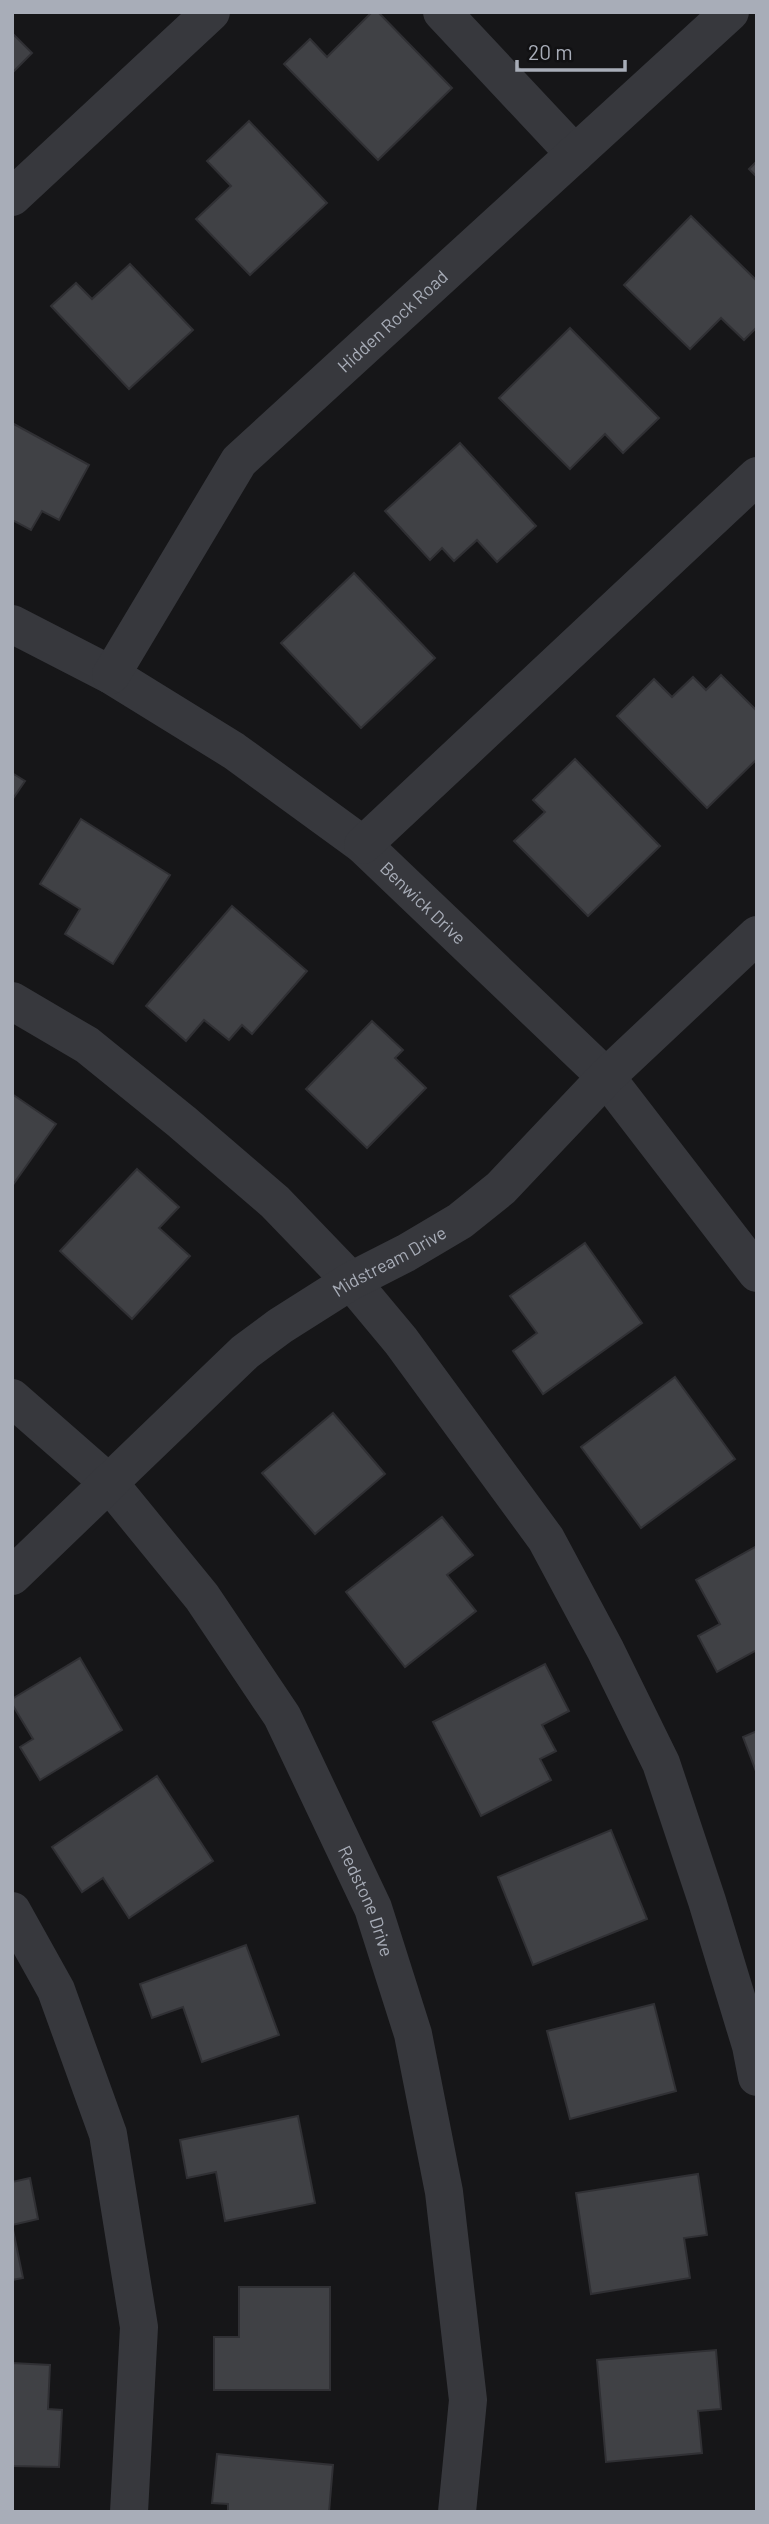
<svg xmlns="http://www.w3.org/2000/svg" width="769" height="2524" font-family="Barlow,sans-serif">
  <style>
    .building { fill: #404145; stroke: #303034; stroke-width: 2 }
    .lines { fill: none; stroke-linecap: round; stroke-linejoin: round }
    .minor { stroke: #37383d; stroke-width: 38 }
    .labels { text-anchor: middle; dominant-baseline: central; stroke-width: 5; stroke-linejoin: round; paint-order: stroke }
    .street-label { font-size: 18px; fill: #a8adb8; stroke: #111113 }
  </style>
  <rect width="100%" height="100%" fill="#161618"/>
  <g class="building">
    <path d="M 372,12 L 378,12 L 452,88 L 378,160 L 284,64 L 310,39 L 327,57 Z"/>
    <path d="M 12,33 L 32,53 L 12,73 Z"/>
    <path d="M 249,121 L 327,203 L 250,275 L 196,219 L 231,186 L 207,161 Z"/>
    <path d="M 757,161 L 757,177 L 749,169 Z"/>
    <path d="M 691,216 L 757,281 L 757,327 L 744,340 L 721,318 L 690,349 L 624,285 Z"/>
    <path d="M 130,264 L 193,330 L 129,389 L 51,306 L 76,283 L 92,299 Z"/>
    <path d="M 570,328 L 659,418 L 623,453 L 605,434 L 570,469 L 499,398 Z"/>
    <path d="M 12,423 L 89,465 L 59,520 L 42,511 L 31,530 L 12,520 Z"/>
    <path d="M 460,443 L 536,526 L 497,562 L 477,540 L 454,561 L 442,548 L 430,560 L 385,511 Z"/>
    <path d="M 354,573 L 435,658 L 361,728 L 281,643 Z"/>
    <path d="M 721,675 L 757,711 L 757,759 L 707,808 L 617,716 L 654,679 L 672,697 L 693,677 L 706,690 Z"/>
    <path d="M 575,759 L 660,846 L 588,916 L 514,841 L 545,812 L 533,800 Z"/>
    <path d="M 12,773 L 25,781 L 12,800 Z"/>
    <path d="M 81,819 L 170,875 L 113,964 L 65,934 L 80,909 L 40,884 Z"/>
    <path d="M 232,906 L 307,971 L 252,1034 L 242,1025 L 229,1040 L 204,1020 L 186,1041 L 146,1006 Z"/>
    <path d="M 372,1021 L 403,1050 L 395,1058 L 426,1088 L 367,1148 L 306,1089 Z"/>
    <path d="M 12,1094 L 56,1124 L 12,1186 Z"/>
    <path d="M 137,1169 L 179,1207 L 159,1228 L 190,1256 L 132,1319 L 60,1251 Z"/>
    <path d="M 585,1243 L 642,1323 L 543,1394 L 513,1351 L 537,1333 L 510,1296 Z"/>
    <path d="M 675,1377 L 735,1459 L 641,1528 L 581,1447 Z"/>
    <path d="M 333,1413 L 385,1474 L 315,1534 L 262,1473 Z"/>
    <path d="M 442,1517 L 473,1555 L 447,1575 L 476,1611 L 405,1667 L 346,1592 Z"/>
    <path d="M 757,1546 L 757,1650 L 717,1672 L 698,1636 L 720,1624 L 696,1580 Z"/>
    <path d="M 80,1658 L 122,1730 L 40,1780 L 20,1747 L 33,1739 L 12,1704 L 12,1699 Z"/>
    <path d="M 545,1664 L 569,1711 L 542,1725 L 556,1751 L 540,1759 L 551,1780 L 481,1816 L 433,1722 Z"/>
    <path d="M 757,1731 L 757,1774 L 743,1737 Z"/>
    <path d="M 157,1776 L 213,1861 L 129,1918 L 103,1878 L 82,1892 L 52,1847 Z"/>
    <path d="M 611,1830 L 647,1919 L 533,1965 L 498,1877 Z"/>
    <path d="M 246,1945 L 279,2035 L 202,2062 L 183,2007 L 152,2018 L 140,1984 Z"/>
    <path d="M 654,2004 L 676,2091 L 570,2119 L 547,2031 Z"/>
    <path d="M 298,2116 L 315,2203 L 225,2221 L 216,2172 L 187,2178 L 180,2140 Z"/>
    <path d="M 698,2174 L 707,2235 L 684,2238 L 690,2278 L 591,2294 L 576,2193 Z"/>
    <path d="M 30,2178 L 38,2219 L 12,2225 L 23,2278 L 12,2280 L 12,2182 Z"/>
    <path d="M 239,2287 L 330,2287 L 330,2390 L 214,2390 L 214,2337 L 239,2337 Z"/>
    <path d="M 716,2350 L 721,2409 L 698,2411 L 702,2453 L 606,2462 L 597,2360 Z"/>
    <path d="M 12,2363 L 50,2365 L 48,2409 L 62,2410 L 59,2467 L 12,2466 Z"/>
    <path d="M 217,2454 L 333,2465 L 329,2512 L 228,2512 L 228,2504 L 212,2503 Z"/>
  </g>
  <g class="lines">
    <g class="minor">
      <path d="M 442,12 L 575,154"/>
      <path d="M 12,197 L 211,12"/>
      <path id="s1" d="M 12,624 L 111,675 L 234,751 L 363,845 L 606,1077 L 757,1273"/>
      <path id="s2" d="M 111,675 L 239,461 L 730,12"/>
      <path d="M 363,845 L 757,476"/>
      <path d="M 12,1001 L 87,1045 L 182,1122 L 275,1202 L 351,1281 L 401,1341 L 546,1539 L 606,1651 L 661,1763 L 707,1901 L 751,2046 L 757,2077"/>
      <path id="s3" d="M 12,1398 L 109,1483 L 202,1597 L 282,1716 L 373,1908 L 413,2034 L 444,2192 L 468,2400 L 457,2512"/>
      <path id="s4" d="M 12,1576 L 245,1352 L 280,1326 L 351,1281 L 406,1253 L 460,1221 L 501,1188 L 606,1077 L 757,935"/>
      <path d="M 12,1911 L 56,1990 L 108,2134 L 139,2327 L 129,2512"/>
    </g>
  </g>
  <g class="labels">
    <g class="street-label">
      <text stroke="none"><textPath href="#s2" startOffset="457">Hidden Rock Road</textPath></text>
      <text stroke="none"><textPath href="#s1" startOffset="499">Benwick Drive</textPath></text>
      <text stroke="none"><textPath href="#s4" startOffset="494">Midstream Drive</textPath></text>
      <text stroke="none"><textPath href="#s3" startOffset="623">Redstone Drive</textPath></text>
    </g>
  </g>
  <rect width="769" height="2524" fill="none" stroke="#a8adb8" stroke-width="28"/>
  <path d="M517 60v10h108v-10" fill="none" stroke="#a8adb8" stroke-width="3.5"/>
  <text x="528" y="60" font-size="21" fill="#a8adb8" stroke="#111113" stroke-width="5" paint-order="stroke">20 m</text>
</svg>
